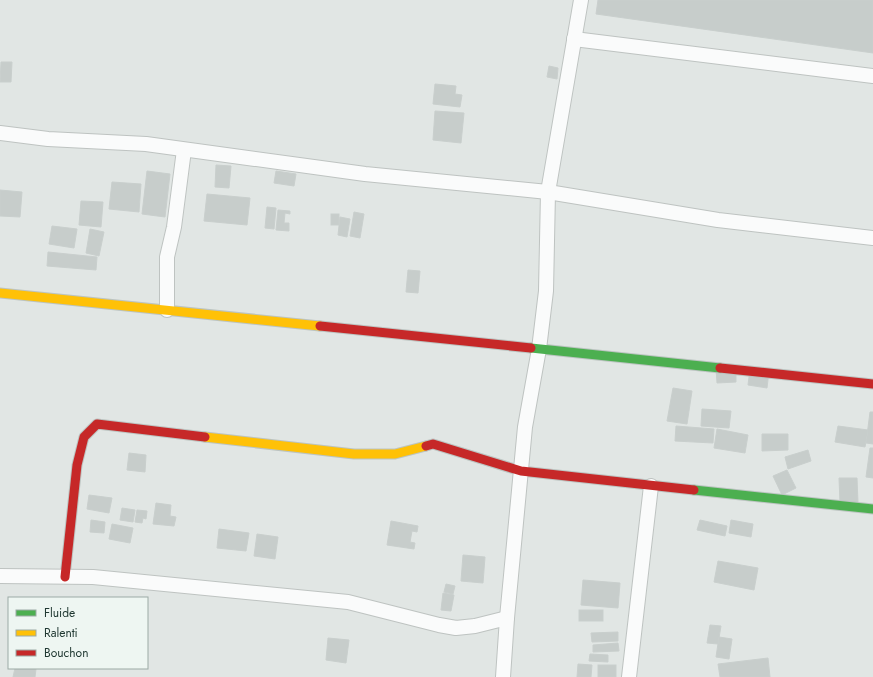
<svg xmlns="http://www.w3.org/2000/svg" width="873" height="677" font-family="Jost,sans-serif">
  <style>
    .building { fill: #c7cdcb; stroke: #c9cfcd }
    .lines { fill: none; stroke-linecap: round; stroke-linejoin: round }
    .street-casing { stroke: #bec3c1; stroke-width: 16 }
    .fast-casing { stroke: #bcc4c1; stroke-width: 11 }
    .slow-casing { stroke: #bcc4c1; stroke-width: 11 }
    .jam-casing { stroke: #bcc4c1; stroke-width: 11 }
    .street { stroke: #fafbfb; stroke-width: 14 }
    .fast { stroke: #4caf50; stroke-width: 9 }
    .slow { stroke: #ffc107; stroke-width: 9 }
    .jam { stroke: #c62828; stroke-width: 9 }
  </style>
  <rect width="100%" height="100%" fill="#e1e6e4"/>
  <g class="building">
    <path d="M 598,0 L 873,0 L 873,53 L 596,14 Z"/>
    <path d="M 1,62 L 12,62 L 11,82 L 0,82 Z"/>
    <path d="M 549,66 L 558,68 L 557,79 L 547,77 Z"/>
    <path d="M 435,84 L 456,86 L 455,94 L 462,95 L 460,107 L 433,104 Z"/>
    <path d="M 435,111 L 464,113 L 461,143 L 433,140 Z"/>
    <path d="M 216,165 L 231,166 L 229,188 L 215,187 Z"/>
    <path d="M 147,171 L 170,174 L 165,217 L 142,214 Z"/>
    <path d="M 276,171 L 296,174 L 294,186 L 274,183 Z"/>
    <path d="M 112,182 L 141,184 L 139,212 L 109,209 Z"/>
    <path d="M 0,190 L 22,192 L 20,217 L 0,216 Z"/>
    <path d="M 207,194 L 250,198 L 247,225 L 204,221 Z"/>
    <path d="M 81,201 L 103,202 L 101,227 L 79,225 Z"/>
    <path d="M 267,207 L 276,208 L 274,229 L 265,228 Z"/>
    <path d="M 278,210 L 290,211 L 290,214 L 285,213 L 284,223 L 289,223 L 289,231 L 276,230 Z"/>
    <path d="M 354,212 L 364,214 L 360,238 L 350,236 Z"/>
    <rect x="331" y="214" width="8" height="11"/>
    <path d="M 340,217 L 350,219 L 347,237 L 338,235 Z"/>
    <path d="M 52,226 L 77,229 L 74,248 L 49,244 Z"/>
    <path d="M 90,229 L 104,232 L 99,256 L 86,253 Z"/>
    <path d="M 48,252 L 97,257 L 96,270 L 47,266 Z"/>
    <path d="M 408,270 L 420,271 L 418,293 L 406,292 Z"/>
    <path d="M 736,367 L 736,382 L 717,383 L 716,368 Z"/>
    <path d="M 750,369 L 769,371 L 767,388 L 748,385 Z"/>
    <path d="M 673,388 L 692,391 L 687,424 L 667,421 Z"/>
    <path d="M 702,409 L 731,411 L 729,428 L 701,426 Z"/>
    <path d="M 870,412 L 873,412 L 873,444 L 866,443 Z"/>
    <path d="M 676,426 L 714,429 L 713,443 L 675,441 Z"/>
    <path d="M 838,426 L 868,430 L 865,447 L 835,442 Z"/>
    <path d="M 717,429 L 748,435 L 745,453 L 714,448 Z"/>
    <path d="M 762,434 L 788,434 L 788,450 L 762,451 Z"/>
    <path d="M 870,448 L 873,448 L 873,478 L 866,477 Z"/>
    <path d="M 808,450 L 811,461 L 788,469 L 785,457 Z"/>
    <path d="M 129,453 L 146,455 L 145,472 L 127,470 Z"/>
    <path d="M 787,470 L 796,488 L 782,495 L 773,476 Z"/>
    <path d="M 839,478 L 857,478 L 858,503 L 840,503 Z"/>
    <path d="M 89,495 L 112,498 L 109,513 L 87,509 Z"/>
    <path d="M 156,503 L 171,505 L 170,516 L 176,517 L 174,526 L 153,524 Z"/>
    <path d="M 122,508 L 135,510 L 133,522 L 120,520 Z"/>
    <path d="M 137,510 L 147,511 L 146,519 L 143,518 L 142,523 L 135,522 Z"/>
    <path d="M 91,520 L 105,522 L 104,533 L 90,532 Z"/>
    <path d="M 700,520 L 727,526 L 725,536 L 697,530 Z"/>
    <path d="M 731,520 L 753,524 L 751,537 L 729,533 Z"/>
    <path d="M 391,521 L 418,526 L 417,532 L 412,531 L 410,542 L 415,543 L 414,549 L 387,545 Z"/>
    <path d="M 112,524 L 133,528 L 130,543 L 109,539 Z"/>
    <path d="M 219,529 L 249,533 L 246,551 L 217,548 Z"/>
    <path d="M 257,534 L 278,537 L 275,559 L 254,556 Z"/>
    <path d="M 463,555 L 485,557 L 483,583 L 461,581 Z"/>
    <path d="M 718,561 L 758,568 L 754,590 L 714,582 Z"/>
    <path d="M 583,580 L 620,583 L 618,608 L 581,605 Z"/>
    <path d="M 446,584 L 455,586 L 453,594 L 444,592 Z"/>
    <path d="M 443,593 L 454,595 L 451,611 L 441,610 Z"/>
    <rect x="579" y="610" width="24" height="11"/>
    <path d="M 710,625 L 721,626 L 718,644 L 707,643 Z"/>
    <path d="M 618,632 L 618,641 L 592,642 L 591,633 Z"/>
    <path d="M 719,637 L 732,639 L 729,659 L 716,657 Z"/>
    <path d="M 328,638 L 349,640 L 346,663 L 326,660 Z"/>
    <path d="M 618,643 L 619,651 L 593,652 L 593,645 Z"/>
    <path d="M 590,654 L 608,655 L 608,662 L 589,661 Z"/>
    <path d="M 768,658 L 770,677 L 720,677 L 718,664 Z"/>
    <path d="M 578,664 L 592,665 L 591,677 L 577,677 Z"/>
    <rect x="598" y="665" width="18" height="12"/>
    <path d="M 15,668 L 28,668 L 36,669 L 35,677 L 13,677 Z"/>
  </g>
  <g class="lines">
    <g class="street-casing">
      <g id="street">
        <path d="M 574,39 L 873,76"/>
        <path d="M 0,133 L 48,139 L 146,144 L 365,174 L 548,192 L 718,220 L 873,238"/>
        <path d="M 167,310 L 167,257 L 174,227 L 184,150"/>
        <path d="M 0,576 L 93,577 L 348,602 L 439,625 L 456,628 L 475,626 L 507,618"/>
        <path d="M 503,677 L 507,618 L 525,427 L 539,349 L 546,291 L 548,192 L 581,0"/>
        <path d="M 629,677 L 651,486"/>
      </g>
    </g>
    <g class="fast-casing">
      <g id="fast">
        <path d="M 531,348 L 720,368"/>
        <path d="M 694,490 L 873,509"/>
      </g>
    </g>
    <g class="slow-casing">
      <g id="slow">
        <path d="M 0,293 L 320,326"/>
        <path d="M 205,437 L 354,454 L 395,454 L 426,446"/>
      </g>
    </g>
    <g class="jam-casing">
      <g id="jam">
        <path d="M 320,326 L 531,348"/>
        <path d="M 720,368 L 873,384"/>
        <path d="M 426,446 L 433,444 L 521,471 L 694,490"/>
        <path d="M 65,577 L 77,465 L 84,437 L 97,424 L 205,437"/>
      </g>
    </g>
    <use href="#street" class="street"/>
    <use href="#fast" class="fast"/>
    <use href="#slow" class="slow"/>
    <use href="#jam" class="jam"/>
  </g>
  <rect x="8" y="597" width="140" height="72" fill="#eef6f2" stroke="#9caaa5"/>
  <rect x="16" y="610" width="20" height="6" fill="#4caf50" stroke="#9caaa5"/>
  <text x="44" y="617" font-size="12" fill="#203832">Fluide</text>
  <rect x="16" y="630" width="20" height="6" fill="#ffc107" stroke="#9caaa5"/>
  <text x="44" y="637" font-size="12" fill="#203832">Ralenti</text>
  <rect x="16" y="650" width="20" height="6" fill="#c62828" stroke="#9caaa5"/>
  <text x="44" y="657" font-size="12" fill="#203832">Bouchon</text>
</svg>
